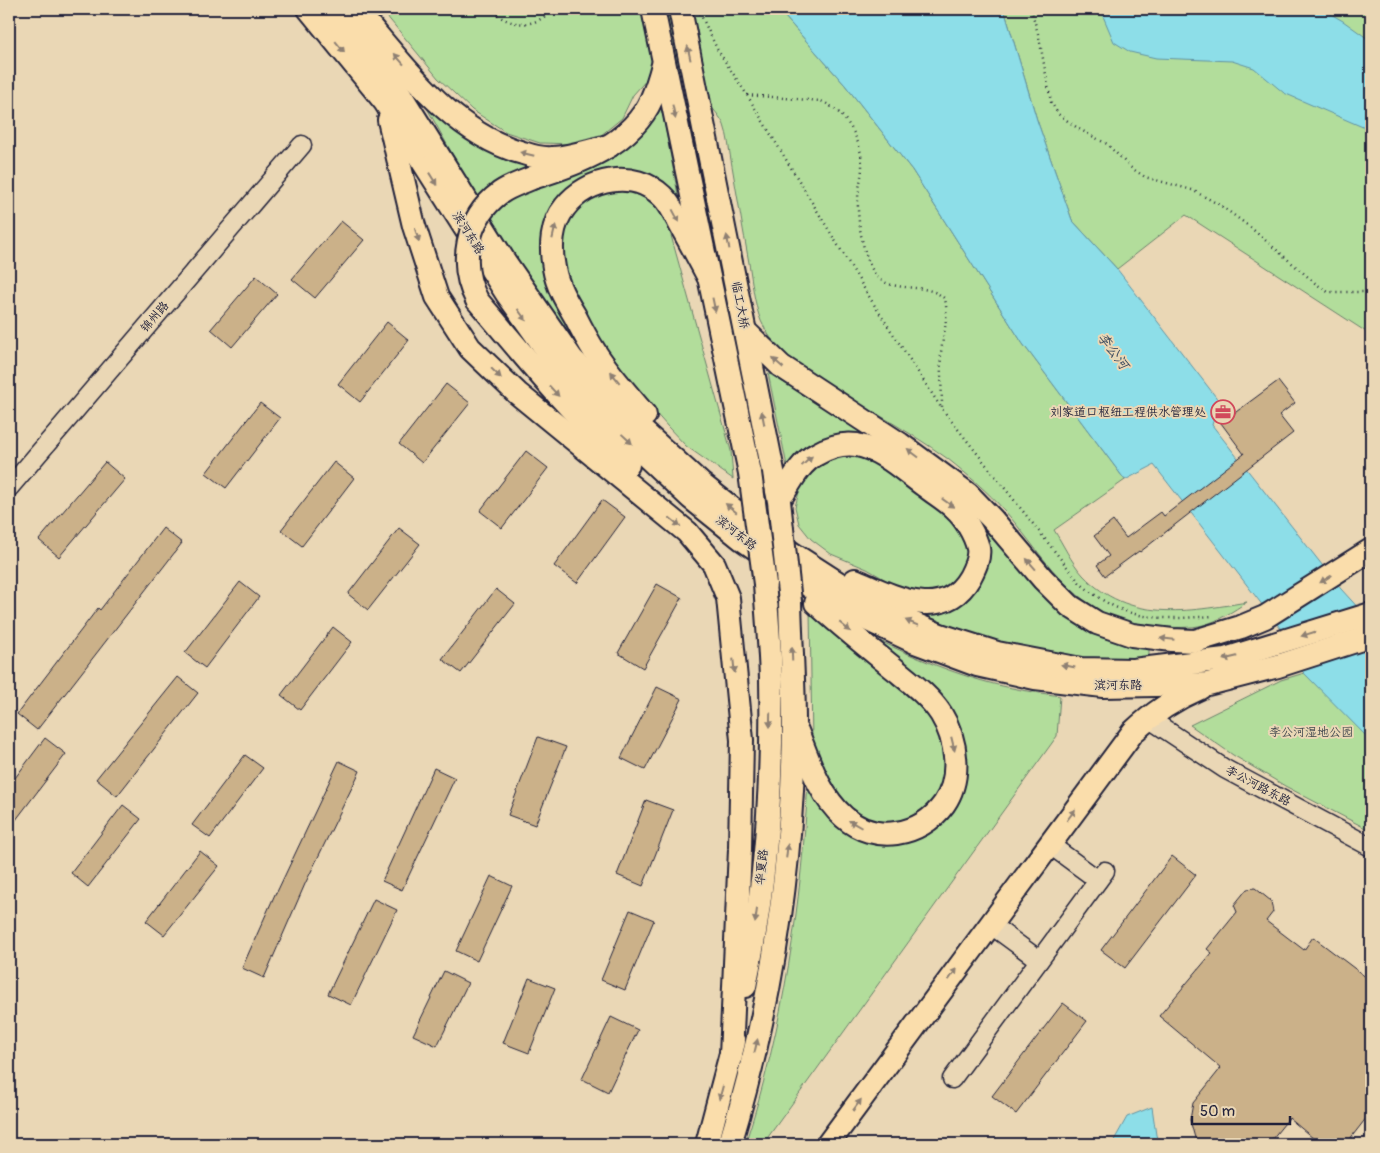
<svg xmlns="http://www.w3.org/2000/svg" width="1380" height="1153" font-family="Pangolin,'LXGW WenKai TC',sans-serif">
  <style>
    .green { fill: #b2dd9b; stroke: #6a806b }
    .water { fill: #8ddee8; stroke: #6293a3 }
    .building { fill: #cbb189; stroke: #22223b }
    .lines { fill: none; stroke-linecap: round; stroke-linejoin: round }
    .minor-casing { stroke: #22223b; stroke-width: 21 }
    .major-casing { stroke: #22223b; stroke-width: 26 }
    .path { stroke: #22223b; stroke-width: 2.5; stroke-dasharray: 1 4; stroke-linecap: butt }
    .minor { stroke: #ead7b5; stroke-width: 18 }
    .major { stroke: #faddab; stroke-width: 22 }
    .major-bridge-casing { stroke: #22223b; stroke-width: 26; stroke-linecap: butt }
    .major-bridge { stroke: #faddab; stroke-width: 22 }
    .oneway { fill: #8e8073 }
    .labels { text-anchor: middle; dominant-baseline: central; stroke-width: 4; stroke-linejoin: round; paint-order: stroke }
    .street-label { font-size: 12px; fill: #22223b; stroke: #ead7b5 }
    .poi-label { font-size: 12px; fill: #22223b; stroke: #ead7b5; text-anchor: end }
    .park-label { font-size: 12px; fill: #3f474e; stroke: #ead7b5 }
    .water-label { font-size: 14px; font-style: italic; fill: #37485e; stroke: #ead7b5 }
  </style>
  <rect width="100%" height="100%" fill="#ead7b5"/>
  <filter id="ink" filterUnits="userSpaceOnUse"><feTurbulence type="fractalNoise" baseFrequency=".02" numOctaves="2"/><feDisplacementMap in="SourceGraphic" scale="10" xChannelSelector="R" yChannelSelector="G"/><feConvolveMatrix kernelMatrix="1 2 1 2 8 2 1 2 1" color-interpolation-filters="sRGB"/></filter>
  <g filter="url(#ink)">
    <g class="green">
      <path d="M 381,9 L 778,9 L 845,85 L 912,170 L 1023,344 L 1125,480 L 1054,530 C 1063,544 1071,562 1083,575 C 1128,623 1188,612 1247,602 C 1233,611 1219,621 1203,625 C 1182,631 1129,625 1110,616 C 1061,592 1039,550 1005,511 C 988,492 968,475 948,459 C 926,443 903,429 879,415 C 838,390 782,368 761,321 C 754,303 752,281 749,263 C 743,229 737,195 731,160 C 729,149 728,136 724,125 C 719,112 689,82 676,78 C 668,76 657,78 649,77 L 633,95 L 622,118 L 600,136 L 575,144 L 540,143 L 506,132 L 472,110 L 438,78 Z"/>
      <path d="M 1004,9 L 1371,9 L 1371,335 L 1186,215 L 1117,269 L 1072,220 L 1037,120 Z"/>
      <path d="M 422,99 L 526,163 L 528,170 C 503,177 496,183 478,201 Z"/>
      <path d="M 661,105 L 680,205 L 640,174 L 551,216 L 588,360 L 489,220 L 504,202 L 650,122 Z"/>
      <path d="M 617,186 L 658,202 L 665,214 L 731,451 L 733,479 L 686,446 L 668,427 L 630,384 L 612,360 L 565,278 L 560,231 L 583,200 Z"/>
      <path d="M 768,373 L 883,444 L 799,455 L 787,466 Z"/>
      <path d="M 844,452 L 879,461 L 954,518 L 971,550 L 966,572 L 935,596 L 898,587 L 867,569 L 831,554 L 811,539 L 799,524 L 795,507 L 800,488 L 808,471 Z"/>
      <path d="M 981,519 L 1021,567 L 1149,647 L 1149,657 C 1060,671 974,635 891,607 L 955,604 L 978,523 Z"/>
      <path d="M 810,610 L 919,698 L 940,731 L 947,775 L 940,790 L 928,808 L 917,818 L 888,825 L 855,815 L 827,784 L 812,743 Z"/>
      <path d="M 870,636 C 910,656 963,678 1007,687 C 1024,691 1042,693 1060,696 L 1057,736 L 763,1144 L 745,1144 C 784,1027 801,905 808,782 L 820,804 L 915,835 L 963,754 Z"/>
      <path d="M 1371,653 L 1371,831 L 1285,786 L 1233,755 L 1190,725 L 1281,680 Z"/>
    </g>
    <g class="water">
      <path d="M 778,9 L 1004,9 L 1037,120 L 1072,220 L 1117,269 L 1219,401 L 1212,425 L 1341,589 L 1371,622 L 1371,741 L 1299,668 L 1284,633 L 1154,465 L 1125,480 L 1023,344 L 912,170 L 845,85 Z"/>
      <path d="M 1100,9 L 1322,9 L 1343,21 L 1371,41 L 1371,133 L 1365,128 L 1284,93 L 1254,68 L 1232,61 L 1156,58 L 1130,52 L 1114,42 Z"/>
      <path d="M 1152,1107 L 1156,1135 L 1159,1144 L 1112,1144 L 1127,1117 Z"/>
    </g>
    <g class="building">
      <path d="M 341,221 L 364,240 L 315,298 L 292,279 Z"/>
      <path d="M 256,276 L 277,294 L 232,347 L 211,329 Z"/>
      <path d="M 387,322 L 409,340 L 360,402 L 338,384 Z"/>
      <path d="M 1278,381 L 1295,403 L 1279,415 L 1293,433 L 1140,552 L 1139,551 L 1105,576 L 1097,565 L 1109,556 L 1094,536 L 1113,521 L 1126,538 L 1161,512 L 1164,516 L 1244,454 L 1221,423 Z"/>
      <path d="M 446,384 L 470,403 L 422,463 L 399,444 Z"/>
      <path d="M 260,403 L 280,418 L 226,488 L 206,473 Z"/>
      <path d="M 526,451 L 548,468 L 502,528 L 480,511 Z"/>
      <path d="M 105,462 L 125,479 L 59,557 L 39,540 Z"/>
      <path d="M 334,462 L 354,478 L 302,546 L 281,530 Z"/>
      <path d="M 602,500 L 625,517 L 577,583 L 554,566 Z"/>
      <path d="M 163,528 L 182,543 L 37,730 L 17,714 L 98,608 L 100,610 Z"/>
      <path d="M 399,528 L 420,544 L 368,610 L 348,594 Z"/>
      <path d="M 240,582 L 259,597 L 205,668 L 185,653 Z"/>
      <path d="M 657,584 L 682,598 L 643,668 L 618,653 Z"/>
      <path d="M 496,589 L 515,604 L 461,673 L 442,659 Z"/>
      <path d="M 333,627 L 352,642 L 300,710 L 281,695 Z"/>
      <path d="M 178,677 L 198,693 L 117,796 L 96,779 Z"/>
      <path d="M 657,687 L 682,699 L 645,770 L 621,758 Z"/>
      <path d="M 538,737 L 566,747 L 535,825 L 508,815 Z"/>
      <path d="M 45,738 L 66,754 L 9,829 L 9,786 Z"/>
      <path d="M 245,755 L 263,768 L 210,838 L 192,825 Z"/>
      <path d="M 339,761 L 360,771 L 305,884 L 264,978 L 242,968 L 276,892 L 277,892 Z"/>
      <path d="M 434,768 L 455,778 L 402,890 L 382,881 Z"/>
      <path d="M 646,800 L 673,810 L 643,886 L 617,875 Z"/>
      <path d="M 123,805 L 141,819 L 88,887 L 71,873 Z"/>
      <path d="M 200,851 L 219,866 L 164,935 L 146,921 Z"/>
      <path d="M 1172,856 L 1196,875 L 1125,968 L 1101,950 Z"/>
      <path d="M 491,876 L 512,886 L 477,961 L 456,951 Z"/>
      <path d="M 1255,888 L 1271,901 L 1273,912 L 1266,921 L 1304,950 L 1313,937 L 1371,981 L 1371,1112 L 1346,1144 L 1320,1144 L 1289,1118 L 1268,1144 L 1200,1144 L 1195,1138 L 1190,1120 L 1193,1103 L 1221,1068 L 1159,1016 L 1212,953 L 1207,949 L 1237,912 L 1234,905 L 1247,889 Z"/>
      <path d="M 374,899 L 397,910 L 351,1005 L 328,994 Z"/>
      <path d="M 630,910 L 654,920 L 625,990 L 601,980 Z"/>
      <path d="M 444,971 L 468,983 L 437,1046 L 413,1035 Z"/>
      <path d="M 529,978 L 555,988 L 529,1053 L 503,1043 Z"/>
      <path d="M 1063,1003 L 1087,1021 L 1016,1114 L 992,1096 Z"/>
      <path d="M 611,1017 L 638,1030 L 608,1092 L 582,1079 Z"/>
    </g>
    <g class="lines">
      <g class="minor-casing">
        <g id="minor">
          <path d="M 9,488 L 302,145"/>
          <path d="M 1148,718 L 1225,769 L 1371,847"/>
          <path d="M 1049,844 L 1098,880"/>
          <path d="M 990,924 L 1039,960"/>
          <path d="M 952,1079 L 1105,871"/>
        </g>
      </g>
      <g class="major-casing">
        <g id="major">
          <path d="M 309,9 L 385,102 L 507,294 L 559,367 L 613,425 L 691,498 L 742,539 L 815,590 L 862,617 L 915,642 L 977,665 L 1035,678 L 1103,686 L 1208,684 L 1278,666 L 1371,636"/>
          <path d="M 328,9 L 359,43 L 400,94 L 505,262 L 572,359 L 637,426 L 700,483 L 748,521 L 793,554 L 838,583 L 887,612 L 940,635 L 997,653 L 1081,669 L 1133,670 L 1225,659 L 1371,614"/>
          <path d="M 355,9 C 403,63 450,133 523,153 C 532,156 544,159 553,158 C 571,157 590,150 609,146"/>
          <path d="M 653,9 L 750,473"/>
          <path d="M 680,9 L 779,501"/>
          <path d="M 389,120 L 414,226 L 437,297 L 470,348 L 517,393 L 687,532 L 714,564 L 728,598 L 742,740 L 740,849 L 731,1056"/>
          <path d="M 532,178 C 577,164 632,145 652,98 C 657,87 660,76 663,65"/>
          <path d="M 477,300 C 525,357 572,415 628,465"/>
          <path d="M 746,332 L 781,366 L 900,444 L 968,494 L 992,519 L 1043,579 L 1070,606 L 1097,623 L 1132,635 L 1172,640 L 1195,641 L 1241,627 L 1265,617 L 1371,550"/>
          <path d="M 645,415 C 628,395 609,374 595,352 C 588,341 581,328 575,316 C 566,301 557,286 554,268 C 550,248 551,224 565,207 C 587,178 634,169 662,196 C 671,204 676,217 682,228 C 691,244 700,261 709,278"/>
          <path d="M 779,501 C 790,484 799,463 817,454 C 829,447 843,443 857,445 C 883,450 904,471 925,486 C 935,494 946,500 955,509 C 965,518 975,535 978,548 C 980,558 974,569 970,577 C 943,624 892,596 855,580"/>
          <path d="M 797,731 C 809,761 819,795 844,817 C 874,844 920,837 944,804 C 962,778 957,740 941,714 C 930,697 913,684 897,671 C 870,649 842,627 816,603"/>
          <path d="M 745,986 C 766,886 773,781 771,679 C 770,647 767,615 765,584"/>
          <path d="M 707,1144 L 734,1042"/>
          <path d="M 730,1144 C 771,1008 793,865 794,723 C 794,683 791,643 790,602"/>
          <path d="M 828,1144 L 1133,732 C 1153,713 1174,699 1200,688"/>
        </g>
      </g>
      <g class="path">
        <path d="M 489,9 C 510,27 534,30 553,9"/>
        <path d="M 1031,9 L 1039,37 L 1051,102 L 1058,114 L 1079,129 L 1107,144 L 1130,167 L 1145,177 L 1192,190 L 1220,205 L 1250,227 L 1315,283 L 1328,292 L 1371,292"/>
        <path d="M 700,13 L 717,49 L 747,95 L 873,303 L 942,409 L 1079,582 C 1123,622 1158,620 1213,616"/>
        <path d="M 747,95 L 821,101 C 847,112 863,142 862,169 C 861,180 858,190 858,200 C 857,220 863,254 873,271 C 888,297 925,279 945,299 C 949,318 943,334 941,353 C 940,371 942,389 942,407"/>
      </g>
      <use href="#minor" class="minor"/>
      <use href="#major" class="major"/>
      <g class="major-bridge-casing">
        <g id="major-bridge">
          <path d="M 477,300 C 458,264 466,218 500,193 C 510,186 521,183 532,178"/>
          <path d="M 750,473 L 765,584"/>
          <path d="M 779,501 L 790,602"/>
        </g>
      </g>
      <use href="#major-bridge" class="major-bridge"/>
    </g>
    <defs><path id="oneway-solid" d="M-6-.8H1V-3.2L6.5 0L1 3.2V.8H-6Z" transform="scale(1.25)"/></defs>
    <g class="oneway">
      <use href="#oneway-solid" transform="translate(340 47) rotate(51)"/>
      <use href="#oneway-solid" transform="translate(689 53) rotate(-102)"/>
      <use href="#oneway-solid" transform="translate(399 59) rotate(-131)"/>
      <use href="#oneway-solid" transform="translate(674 112) rotate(78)"/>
      <use href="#oneway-solid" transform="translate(527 154) rotate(-166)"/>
      <use href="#oneway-solid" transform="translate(433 179) rotate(58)"/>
      <use href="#oneway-solid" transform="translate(676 216) rotate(62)"/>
      <use href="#oneway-solid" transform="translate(554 232) rotate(-77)"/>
      <use href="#oneway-solid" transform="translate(417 235) rotate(72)"/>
      <use href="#oneway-solid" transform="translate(728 242) rotate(-101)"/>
      <use href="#oneway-solid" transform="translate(714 305) rotate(78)"/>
      <use href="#oneway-solid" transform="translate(522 315) rotate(54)"/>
      <use href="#oneway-solid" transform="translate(778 363) rotate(-139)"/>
      <use href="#oneway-solid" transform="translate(496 373) rotate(44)"/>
      <use href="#oneway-solid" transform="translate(615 377) rotate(-128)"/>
      <use href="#oneway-solid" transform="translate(554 391) rotate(47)"/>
      <use href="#oneway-solid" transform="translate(763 418) rotate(-101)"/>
      <use href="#oneway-solid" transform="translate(627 439) rotate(43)"/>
      <use href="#oneway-solid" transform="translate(913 453) rotate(-143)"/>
      <use href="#oneway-solid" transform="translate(807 461) rotate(-43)"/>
      <use href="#oneway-solid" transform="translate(948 503) rotate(36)"/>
      <use href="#oneway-solid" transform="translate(731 508) rotate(-141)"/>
      <use href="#oneway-solid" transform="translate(675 522) rotate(39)"/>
      <use href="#oneway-solid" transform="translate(1031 564) rotate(-131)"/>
      <use href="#oneway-solid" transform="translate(1326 579) rotate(148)"/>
      <use href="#oneway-solid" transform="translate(912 623) rotate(-157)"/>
      <use href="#oneway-solid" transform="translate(845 627) rotate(40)"/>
      <use href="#oneway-solid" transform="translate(1308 634) rotate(162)"/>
      <use href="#oneway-solid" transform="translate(1167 639) rotate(-174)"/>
      <use href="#oneway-solid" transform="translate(792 654) rotate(-92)"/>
      <use href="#oneway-solid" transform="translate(1230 658) rotate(166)"/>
      <use href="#oneway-solid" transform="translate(734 666) rotate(84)"/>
      <use href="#oneway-solid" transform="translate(1068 666) rotate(-169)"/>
      <use href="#oneway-solid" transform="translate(770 720) rotate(91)"/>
      <use href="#oneway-solid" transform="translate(953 744) rotate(76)"/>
      <use href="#oneway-solid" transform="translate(1071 815) rotate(-53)"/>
      <use href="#oneway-solid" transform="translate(855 824) rotate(-150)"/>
      <use href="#oneway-solid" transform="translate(787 851) rotate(-84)"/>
      <use href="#oneway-solid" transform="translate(756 916) rotate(98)"/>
      <use href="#oneway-solid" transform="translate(953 974) rotate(-54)"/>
      <use href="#oneway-solid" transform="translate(756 1046) rotate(-77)"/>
      <use href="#oneway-solid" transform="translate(721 1093) rotate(105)"/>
      <use href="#oneway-solid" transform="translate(857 1105) rotate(-54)"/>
    </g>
  </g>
  <defs>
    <g id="office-ring" transform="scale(1.25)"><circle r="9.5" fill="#ead7b5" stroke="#d1495b" stroke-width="1.5"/><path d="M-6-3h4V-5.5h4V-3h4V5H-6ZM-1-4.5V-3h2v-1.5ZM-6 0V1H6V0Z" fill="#d1495b"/></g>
  </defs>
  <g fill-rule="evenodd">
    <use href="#office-ring" x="1223" y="412"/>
  </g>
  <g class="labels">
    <g class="street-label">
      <text transform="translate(468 233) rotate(58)">滨河东路</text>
      <text transform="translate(740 305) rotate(79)">临工大桥</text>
      <text transform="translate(155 317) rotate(-50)">锦州路</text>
      <text transform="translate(736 533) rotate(38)">滨河东路</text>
      <text x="1118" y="685">滨河东路</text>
      <text transform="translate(1258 786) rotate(28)">李公河路东路</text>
      <text transform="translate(762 867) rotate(-84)">华夏路</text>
    </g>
    <g class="poi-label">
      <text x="1206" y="412">刘家道口枢纽工程供水管理处</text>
    </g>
    <g class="park-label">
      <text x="1311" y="732">李公河湿地公园</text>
    </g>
    <g class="water-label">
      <text transform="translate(1113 351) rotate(53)">李公河</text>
    </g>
  </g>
  <rect width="1380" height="1153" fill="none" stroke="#ead7b5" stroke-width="30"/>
  <rect x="15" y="15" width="1350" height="1123" fill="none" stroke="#22223b" stroke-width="2" filter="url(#ink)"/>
  <path d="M1192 1116v8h98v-8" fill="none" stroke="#22223b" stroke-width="2.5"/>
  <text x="1200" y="1116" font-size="15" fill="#22223b" stroke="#ead7b5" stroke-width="4" paint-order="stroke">50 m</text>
</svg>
